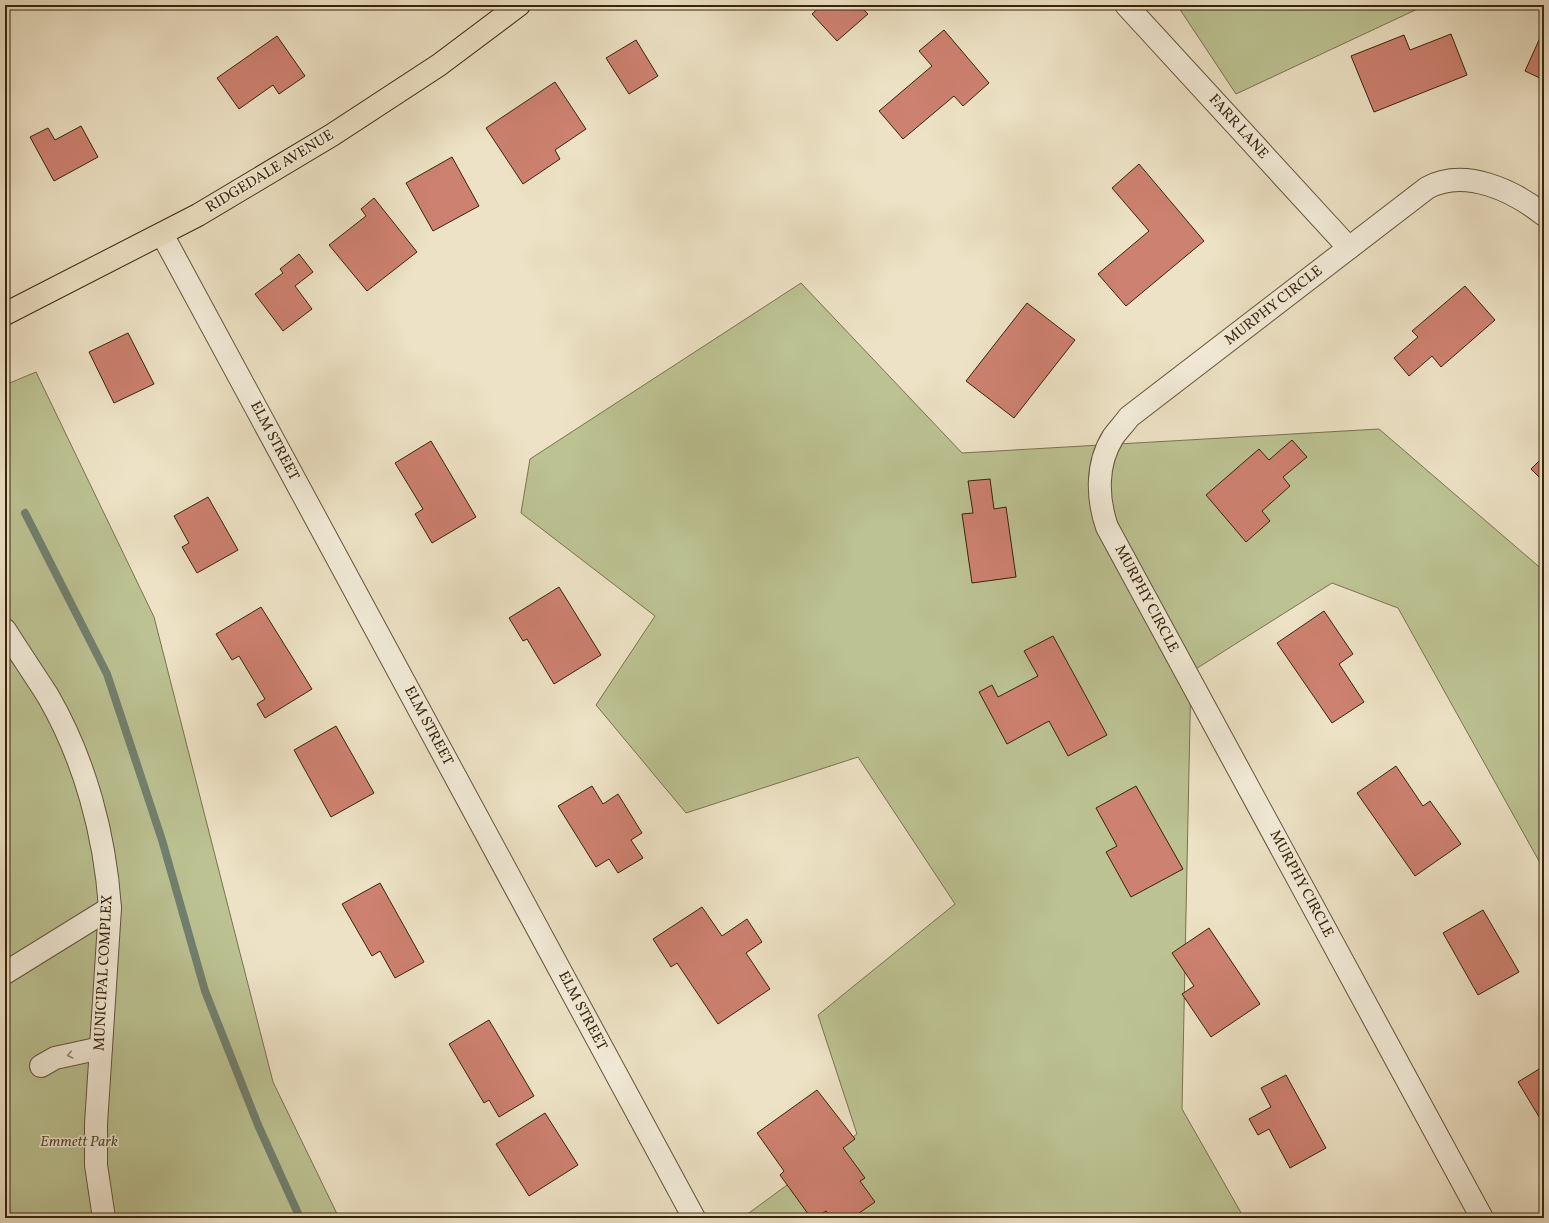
<svg xmlns="http://www.w3.org/2000/svg" width="1549" height="1223" font-family="Vollkorn,serif">
  <style>
    .green { fill: #bcc292; stroke: #7a734e }
    .lines { fill: none; stroke-linecap: round; stroke-linejoin: round }
    .stream { stroke: #72806f; stroke-width: 8 }
    .building { fill: #cd8170; stroke: #37240a }
    .minor-casing { stroke: #645439; stroke-width: 24 }
    .major-casing { stroke: #37240a; stroke-width: 24 }
    .minor { stroke: #f3ecd9; stroke-width: 22 }
    .major { stroke: #ede2c5; stroke-width: 22 }
    .oneway { stroke: #958872 }
    .labels { text-anchor: middle; dominant-baseline: central; stroke-width: 3; stroke-linejoin: round; paint-order: stroke }
    .street-label { font-size: 15px; fill: #37240a; stroke: #f3ecd9 }
    .park-label { font-size: 15px; font-style: italic; fill: #584c2c; stroke: #f3ecd9 }
  </style>
  <rect width="100%" height="100%" fill="#ede2c5"/>
  <filter id="stains"><feTurbulence type="fractalNoise" baseFrequency=".005" numOctaves="4"/><feColorMatrix values="0 0 0 0 .2 0 0 0 0 .09 0 0 0 0 .02 0 0 0 .5 -.17"/></filter>
  <radialGradient id="worn" r=".72"><stop offset=".6" stop-color="#630" stop-opacity="0"/><stop offset="1" stop-color="#630" stop-opacity=".3"/></radialGradient>
  <g class="green">
    <path d="M 1177,5 L 1426,5 L 1236,94 Z"/>
    <path d="M 801,283 L 962,453 L 1379,429 L 1544,571 L 1544,870 L 1398,608 L 1332,583 L 1191,672 L 1182,1109 L 1244,1218 L 742,1218 L 857,1134 L 818,1015 L 955,904 L 858,757 L 686,813 L 596,705 L 655,616 L 521,513 L 530,459 Z"/>
    <path d="M 36,372 L 154,617 L 273,1082 L 339,1218 L 5,1218 L 5,385 Z"/>
  </g>
  <g class="lines">
    <path class="stream" d="M 25,513 L 107,674 L 162,840 L 205,991 L 258,1125 L 300,1218"/>
  </g>
  <g class="building">
    <path d="M 822,5 L 859,5 L 868,14 L 837,41 L 812,14 Z"/>
    <path d="M 1544,29 L 1544,80 L 1525,71 Z"/>
    <path d="M 944,30 L 989,83 L 963,106 L 954,96 L 903,139 L 879,111 L 932,66 L 919,51 Z"/>
    <path d="M 1451,34 L 1467,75 L 1374,112 L 1351,56 L 1404,35 L 1410,50 Z"/>
    <path d="M 277,36 L 305,76 L 279,94 L 273,85 L 239,109 L 217,78 Z"/>
    <path d="M 636,40 L 658,76 L 629,94 L 606,58 Z"/>
    <path d="M 555,82 L 586,129 L 555,150 L 560,159 L 523,184 L 486,128 Z"/>
    <path d="M 81,126 L 98,157 L 54,181 L 30,137 L 48,128 L 55,140 Z"/>
    <path d="M 452,157 L 479,206 L 433,231 L 406,183 Z"/>
    <path d="M 1139,164 L 1204,241 L 1126,306 L 1098,274 L 1149,231 L 1112,188 Z"/>
    <path d="M 374,198 L 417,252 L 367,291 L 329,245 L 366,216 L 361,209 Z"/>
    <path d="M 299,254 L 313,272 L 295,286 L 312,309 L 283,331 L 255,294 L 283,273 L 280,269 Z"/>
    <path d="M 1465,286 L 1495,320 L 1441,367 L 1432,356 L 1409,376 L 1394,358 L 1418,337 L 1412,331 Z"/>
    <path d="M 1027,303 L 1075,340 L 1014,418 L 966,381 Z"/>
    <path d="M 128,333 L 154,384 L 114,403 L 89,352 Z"/>
    <path d="M 1292,440 L 1307,457 L 1283,477 L 1290,486 L 1262,511 L 1270,521 L 1246,542 L 1206,495 L 1259,449 L 1269,460 Z"/>
    <path d="M 431,441 L 476,517 L 432,543 L 415,514 L 423,509 L 395,463 Z"/>
    <path d="M 1544,456 L 1544,482 L 1531,469 Z"/>
    <path d="M 990,479 L 994,509 L 1006,507 L 1016,577 L 972,583 L 962,514 L 973,513 L 968,481 Z"/>
    <path d="M 208,497 L 238,550 L 197,573 L 182,547 L 189,543 L 174,516 Z"/>
    <path d="M 559,587 L 601,655 L 554,684 L 527,639 L 523,641 L 509,618 Z"/>
    <path d="M 261,607 L 312,689 L 265,718 L 257,704 L 265,699 L 239,656 L 232,660 L 216,634 Z"/>
    <path d="M 1324,611 L 1353,654 L 1339,664 L 1364,702 L 1332,723 L 1277,643 Z"/>
    <path d="M 1053,636 L 1107,735 L 1068,756 L 1049,721 L 1007,744 L 979,692 L 992,685 L 998,697 L 1038,676 L 1024,651 Z"/>
    <path d="M 336,726 L 374,793 L 331,817 L 294,750 Z"/>
    <path d="M 1396,766 L 1423,806 L 1430,801 L 1461,844 L 1415,876 L 1357,793 Z"/>
    <path d="M 592,786 L 603,804 L 618,794 L 642,833 L 631,840 L 643,858 L 618,873 L 609,859 L 596,867 L 558,806 Z"/>
    <path d="M 1136,786 L 1183,869 L 1131,897 L 1106,852 L 1117,846 L 1096,808 Z"/>
    <path d="M 380,883 L 424,962 L 395,978 L 380,951 L 372,956 L 342,904 Z"/>
    <path d="M 702,907 L 722,936 L 747,919 L 762,942 L 746,953 L 770,989 L 718,1024 L 677,963 L 671,967 L 653,939 Z"/>
    <path d="M 1483,910 L 1519,972 L 1478,995 L 1443,933 Z"/>
    <path d="M 1209,928 L 1260,1004 L 1211,1037 L 1182,994 L 1194,986 L 1172,953 Z"/>
    <path d="M 489,1020 L 534,1096 L 499,1117 L 489,1100 L 484,1103 L 449,1044 Z"/>
    <path d="M 1544,1066 L 1544,1125 L 1518,1082 Z"/>
    <path d="M 1286,1075 L 1326,1148 L 1290,1168 L 1269,1129 L 1258,1135 L 1249,1119 L 1271,1107 L 1261,1088 Z"/>
    <path d="M 817,1090 L 855,1139 L 843,1148 L 865,1178 L 860,1181 L 875,1202 L 852,1218 L 831,1218 L 826,1211 L 816,1218 L 811,1218 L 780,1175 L 784,1171 L 757,1133 Z"/>
    <path d="M 545,1113 L 578,1165 L 529,1196 L 496,1144 Z"/>
  </g>
  <g class="lines">
    <g class="minor-casing">
      <g id="minor">
        <path d="M 1126,5 L 1349,248"/>
        <path d="M 162,234 L 694,1218"/>
        <path d="M 5,630 C 19,652 34,674 48,696 C 85,760 105,835 110,908 L 96,1124 L 96,1165 L 104,1218"/>
        <path d="M 5,973 L 110,908"/>
        <path d="M 41,1066 L 55,1058 L 101,1048"/>
        <path d="M 1482,1218 L 1107,527 C 1097,498 1096,464 1113,437 C 1118,430 1124,424 1129,417 L 1427,188 C 1465,167 1514,191 1544,215"/>
      </g>
    </g>
    <g class="major-casing">
      <path id="major" d="M 5,314 L 198,215 L 332,135 L 439,65 L 519,5"/>
    </g>
    <use href="#minor" class="minor"/>
    <use href="#major" class="major"/>
  </g>
  <defs><path id="oneway-chevron" d="M-2-3.5L2.5 0L-2 3.5" fill="none" stroke-width="1.6" stroke-linecap="round" stroke-linejoin="round"/></defs>
  <use class="oneway" href="#oneway-chevron" transform="translate(70 1055) rotate(167)"/>
  <g class="labels">
    <g class="street-label">
      <text transform="translate(1238 127) rotate(48)">FARR LANE</text>
      <text transform="translate(270 172) rotate(-31)">RIDGEDALE AVENUE</text>
      <text transform="translate(1274 306) rotate(-38)">MURPHY CIRCLE</text>
      <text transform="translate(274 441) rotate(62)">ELM STREET</text>
      <text transform="translate(1146 599) rotate(62)">MURPHY CIRCLE</text>
      <text transform="translate(428 726) rotate(62)">ELM STREET</text>
      <text transform="translate(1301 884) rotate(62)">MURPHY CIRCLE</text>
      <text transform="translate(104 973) rotate(-87)">MUNICIPAL COMPLEX</text>
      <text transform="translate(582 1011) rotate(62)">ELM STREET</text>
    </g>
    <g class="park-label">
      <text x="79" y="1142">Emmett Park</text>
    </g>
  </g>
  <rect width="1549" height="1223" fill="none" stroke="#ede2c5" stroke-width="20"/>
  <rect x="6" y="6" width="1537" height="1211" fill="none" stroke="#37240a" stroke-width="2"/>
  <rect x="10" y="10" width="1529" height="1203" fill="none" stroke="#37240a"/>
  <rect width="100%" height="100%" filter="url(#stains)"/>
  <rect width="100%" height="100%" fill="url(#worn)"/>
</svg>
